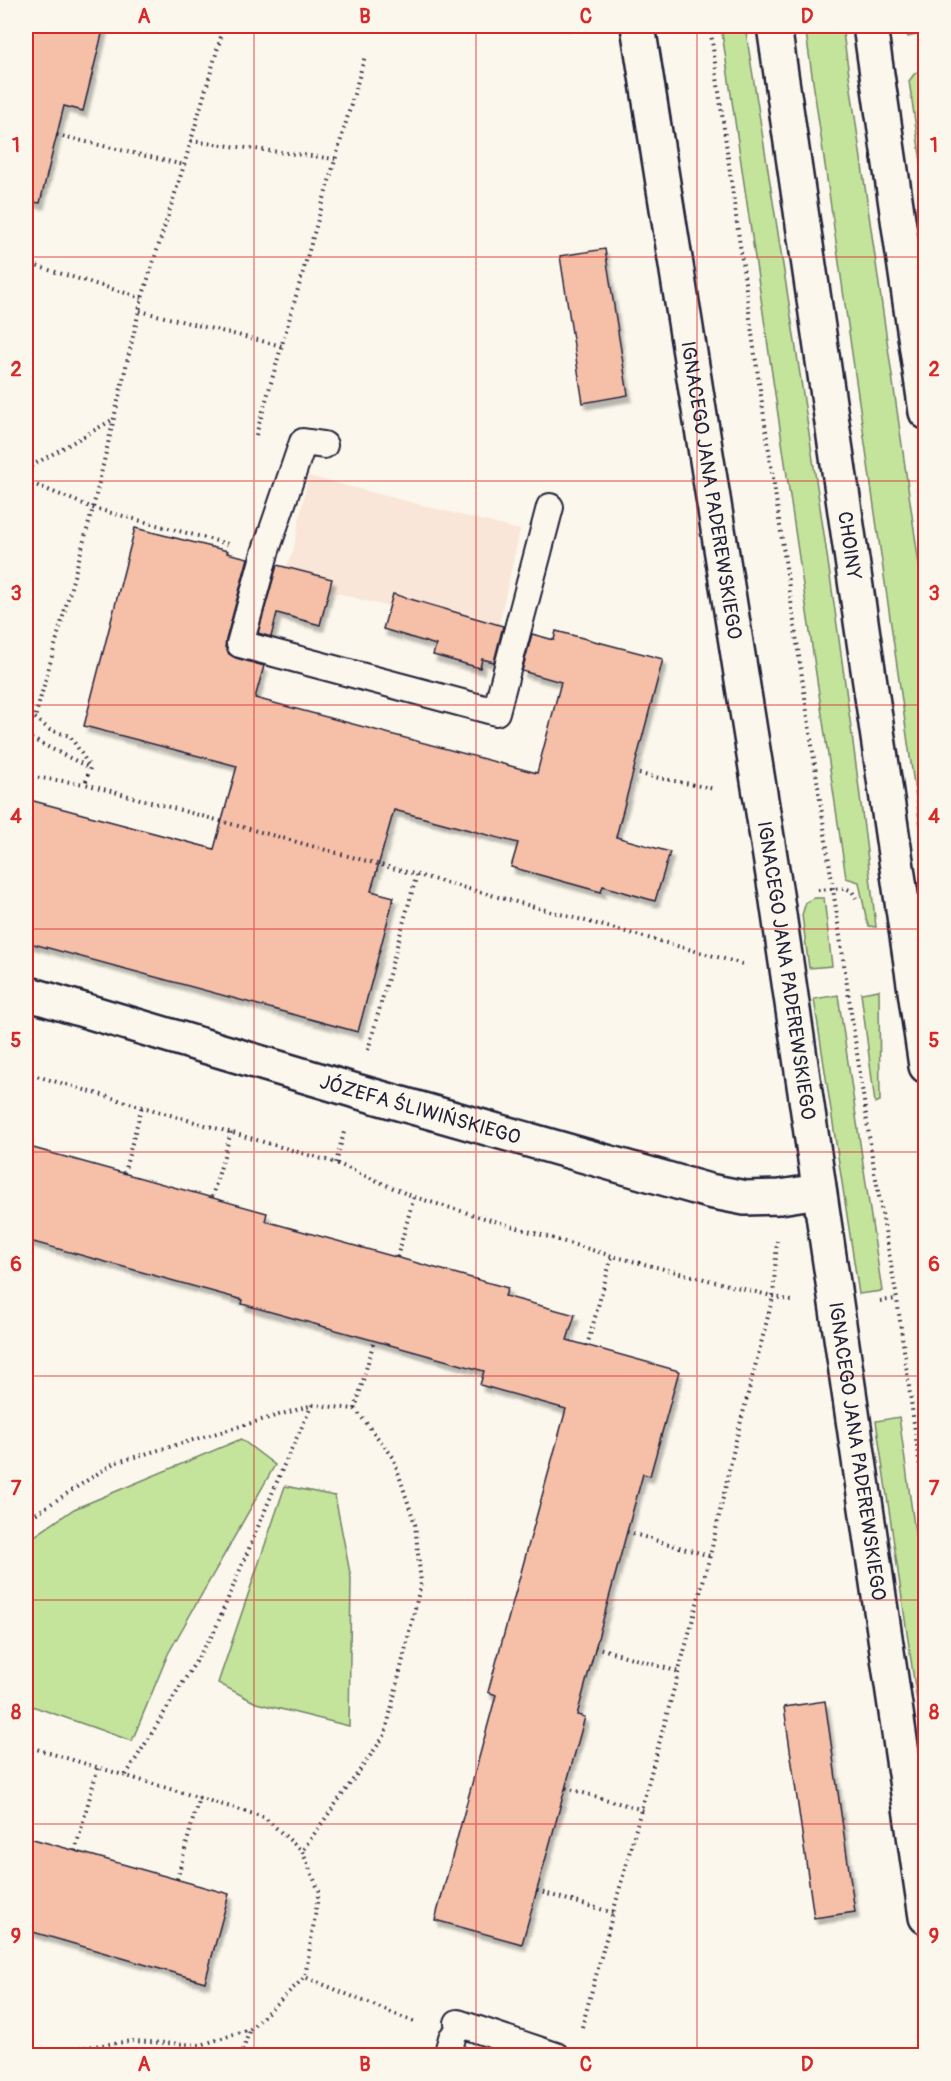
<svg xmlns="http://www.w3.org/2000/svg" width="951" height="2081" font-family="Pangolin,sans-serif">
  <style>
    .built { fill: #f9e6d8 }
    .green { fill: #c4e39b; stroke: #73826b; stroke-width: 1.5 }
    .building { fill: #f5bfa8; stroke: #22223b; stroke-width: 1.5; filter: url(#shadow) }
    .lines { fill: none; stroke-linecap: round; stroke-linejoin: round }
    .service-casing { stroke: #22223b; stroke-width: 30 }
    .minor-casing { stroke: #22223b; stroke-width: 38 }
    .tertiary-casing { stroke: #22223b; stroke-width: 38 }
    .path { stroke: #22223b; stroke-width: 4; stroke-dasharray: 1.5 4.5; stroke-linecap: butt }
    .service { stroke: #fbf7ec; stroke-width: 26 }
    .minor { stroke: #fbf7ec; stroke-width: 33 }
    .tertiary { stroke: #fbf7ec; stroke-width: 33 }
    .grid { fill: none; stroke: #d62828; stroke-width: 1.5; stroke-opacity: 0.55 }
    .labels { text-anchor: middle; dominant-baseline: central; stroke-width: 5; stroke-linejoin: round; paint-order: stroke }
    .street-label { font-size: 20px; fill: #22223b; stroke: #fbf7ec }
    .neatline { fill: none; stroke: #d62828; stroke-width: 2 }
    .grid-label { font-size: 20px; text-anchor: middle; font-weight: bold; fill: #d62828 }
  </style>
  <defs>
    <filter id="shadow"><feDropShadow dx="3.5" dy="6" stdDeviation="1.5" flood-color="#0004"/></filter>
  </defs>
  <rect width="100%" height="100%" fill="#fbf7ec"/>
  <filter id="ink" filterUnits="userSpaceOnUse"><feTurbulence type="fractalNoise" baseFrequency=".0167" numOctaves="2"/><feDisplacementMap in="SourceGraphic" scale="12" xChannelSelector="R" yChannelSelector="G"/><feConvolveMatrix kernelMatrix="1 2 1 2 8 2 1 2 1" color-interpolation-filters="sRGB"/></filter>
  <g filter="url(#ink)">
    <path class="built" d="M 308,476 L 520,530 L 499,624 L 446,610 L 442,621 L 329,591 L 332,579 L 286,567 L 293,552 Z"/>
    <g class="green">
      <path d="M 721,26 L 745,26 C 793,325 841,626 876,927 L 869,926 L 867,922 L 859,882 L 846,878 Z"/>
      <path d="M 805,26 L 842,26 L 925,606 L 925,861 Z"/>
      <path d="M 902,26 L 925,26 L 925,33 L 908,37 Z"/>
      <path d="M 925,72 L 926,72 L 925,189 L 909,81 L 915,73 Z"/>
      <path d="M 814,898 L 824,898 L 832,966 L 809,968 L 802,915 L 806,902 Z"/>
      <path d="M 879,990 L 880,1101 L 875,1103 L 861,993 Z"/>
      <path d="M 838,995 L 882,1291 L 859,1294 L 814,999 Z"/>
      <path d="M 899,1417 L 925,1605 L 925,1756 L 876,1421 Z"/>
      <path d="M 241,1439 L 275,1465 L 168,1654 L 132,1741 L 26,1704 L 26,1542 L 74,1509 Z"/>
      <path d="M 285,1486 L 335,1496 L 351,1578 L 349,1726 L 256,1703 L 218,1683 Z"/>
    </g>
    <g class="building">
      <path d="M 26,26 L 104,26 L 83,111 L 64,106 L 40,203 L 26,201 Z"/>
      <path d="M 605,249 L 628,395 L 583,403 L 560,256 Z"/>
      <path d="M 135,528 L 228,551 L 227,553 L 248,558 L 226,640 L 225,647 L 229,654 L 236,658 L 264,666 L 255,698 L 537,773 L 561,682 L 522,671 L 532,634 L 554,640 L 556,631 L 663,659 L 616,837 L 670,852 L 655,901 L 603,886 L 601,892 L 511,867 L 518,843 L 394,810 L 371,891 L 394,897 L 358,1032 L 26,942 L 26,799 L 214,849 L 237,766 L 84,726 Z"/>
      <path d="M 277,565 L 332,579 L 320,625 L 277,613 L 271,637 L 258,633 Z"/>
      <path d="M 393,594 L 503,626 L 494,662 L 482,659 L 480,668 L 433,655 L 436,645 L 383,629 Z"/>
      <path d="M 26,1146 L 267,1213 L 265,1221 L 508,1288 L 505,1296 L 575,1315 L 567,1340 L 679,1371 L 650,1476 L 643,1474 L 627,1532 L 577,1715 L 585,1717 L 522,1944 L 435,1920 L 496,1695 L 488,1692 L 566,1409 L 480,1385 L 484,1371 L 242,1304 L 243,1300 L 26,1240 Z"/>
      <path d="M 825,1701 L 855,1912 L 814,1918 L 784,1707 Z"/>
      <path d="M 26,1837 L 229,1894 L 205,1982 L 26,1930 Z"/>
    </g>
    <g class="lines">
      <g class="service-casing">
        <g id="service">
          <path d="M 324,445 L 303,442 L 265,553 L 240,644 L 496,712 L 550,507"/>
          <path d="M 458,2023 L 556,2056"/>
          <path d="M 447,2056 L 452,2038"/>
        </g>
      </g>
      <g class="minor-casing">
        <g id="minor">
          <path id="s1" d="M 638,26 L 776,894 L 926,1917"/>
          <path id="s2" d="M 26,993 L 356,1091 L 709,1191 L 745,1198 L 780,1197 L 819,1191"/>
        </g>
      </g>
      <g class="tertiary-casing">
        <g id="tertiary">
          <path id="s3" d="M 774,26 L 926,1066"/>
          <path d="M 870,26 L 926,412"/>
        </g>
      </g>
      <g class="path">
        <path d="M 710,26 L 754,348 L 872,1156 L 897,1299 L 926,1511"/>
        <path d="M 567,31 L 568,26"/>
        <path d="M 57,135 L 184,165"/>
        <path d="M 191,141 L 335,159"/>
        <path d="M 26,263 L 142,298"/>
        <path d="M 140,311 L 282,346"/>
        <path d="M 256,435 L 365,56"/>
        <path d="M 26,469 L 114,419"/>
        <path d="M 26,481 L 93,508 L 228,544"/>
        <path d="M 26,716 L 35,718 L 41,696 L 93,508 L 142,298 L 184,165 L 224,26"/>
        <path d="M 35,718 L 50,730 L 70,736 L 90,767"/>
        <path d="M 26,736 L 90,768 L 85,784 L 743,964"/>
        <path d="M 639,774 L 715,789"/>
        <path d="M 26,776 L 85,784"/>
        <path d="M 818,890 L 845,888 L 852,891 L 856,898"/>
        <path d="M 368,1050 L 417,874"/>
        <path d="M 26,1073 L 336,1163 L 414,1197 L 612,1256 L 792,1301"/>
        <path d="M 336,1163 L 344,1132"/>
        <path d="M 124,1173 L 142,1106"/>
        <path d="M 212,1197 L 231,1132"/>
        <path d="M 397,1257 L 414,1197"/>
        <path d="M 880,1301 L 897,1299"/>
        <path d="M 587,1346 L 612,1256"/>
        <path d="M 355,1409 L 374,1341"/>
        <path d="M 26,1520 L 114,1463 L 313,1405 L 355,1409 L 393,1457 L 415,1524 L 421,1583 L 385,1735 L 302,1851"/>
        <path d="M 627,1532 L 710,1556"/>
        <path d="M 595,1647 L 679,1672"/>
        <path d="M 26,1746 L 264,1817 L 302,1851 L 319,1891 L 305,1977 L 417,2023"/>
        <path d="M 126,1775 L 214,1632 L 284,1465 L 312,1405"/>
        <path d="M 566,1788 L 643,1810"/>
        <path d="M 75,1851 L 98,1767"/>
        <path d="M 177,1879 L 199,1797"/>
        <path d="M 537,1891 L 614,1913"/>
        <path d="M 582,2027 L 710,1556 L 735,1444 L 773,1297 L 777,1241"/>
        <path d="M 51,2056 L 56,2051 L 132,2041 L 201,2045 L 250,2029 L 305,1977"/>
        <path d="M 241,2056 L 250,2029"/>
      </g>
      <use href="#service" class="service"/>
      <use href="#minor" class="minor"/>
      <use href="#tertiary" class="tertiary"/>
    </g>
  </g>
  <path class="grid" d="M 254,26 L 254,2056M 476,26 L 476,2056M 697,26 L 697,2056M 26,257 L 926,257M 26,481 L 926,481M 26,705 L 926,705M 26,929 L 926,929M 26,1152 L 926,1152M 26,1376 L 926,1376M 26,1600 L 926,1600M 26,1824 L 926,1824"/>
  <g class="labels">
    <g class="street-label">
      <text stroke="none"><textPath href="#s1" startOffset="470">IGNACEGO JANA PADEREWSKIEGO</textPath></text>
      <text stroke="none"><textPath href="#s3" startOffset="525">CHOINY</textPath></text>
      <text stroke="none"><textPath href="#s1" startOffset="956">IGNACEGO JANA PADEREWSKIEGO</textPath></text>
      <text stroke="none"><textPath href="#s2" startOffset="411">JÓZEFA ŚLIWIŃSKIEGO</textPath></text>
      <text stroke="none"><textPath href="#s1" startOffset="1442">IGNACEGO JANA PADEREWSKIEGO</textPath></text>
    </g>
  </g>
  <rect width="951" height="2081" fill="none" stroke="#fbf7ec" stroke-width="66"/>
  <rect x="33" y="33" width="885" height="2015" class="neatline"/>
  <g class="grid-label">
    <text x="144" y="23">A</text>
    <text x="365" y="23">B</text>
    <text x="586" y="23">C</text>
    <text x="807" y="23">D</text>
    <text x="16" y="152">1</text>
    <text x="934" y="152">1</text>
    <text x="16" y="376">2</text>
    <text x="934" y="376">2</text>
    <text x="16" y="600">3</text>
    <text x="934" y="600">3</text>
    <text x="16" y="823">4</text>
    <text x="934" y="823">4</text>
    <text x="16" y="1047">5</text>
    <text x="934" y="1047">5</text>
    <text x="16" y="1271">6</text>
    <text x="934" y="1271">6</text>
    <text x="16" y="1495">7</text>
    <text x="934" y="1495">7</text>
    <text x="16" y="1719">8</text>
    <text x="934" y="1719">8</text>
    <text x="16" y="1943">9</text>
    <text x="934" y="1943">9</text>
    <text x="144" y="2071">A</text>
    <text x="365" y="2071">B</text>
    <text x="586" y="2071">C</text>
    <text x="807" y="2071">D</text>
  </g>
</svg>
